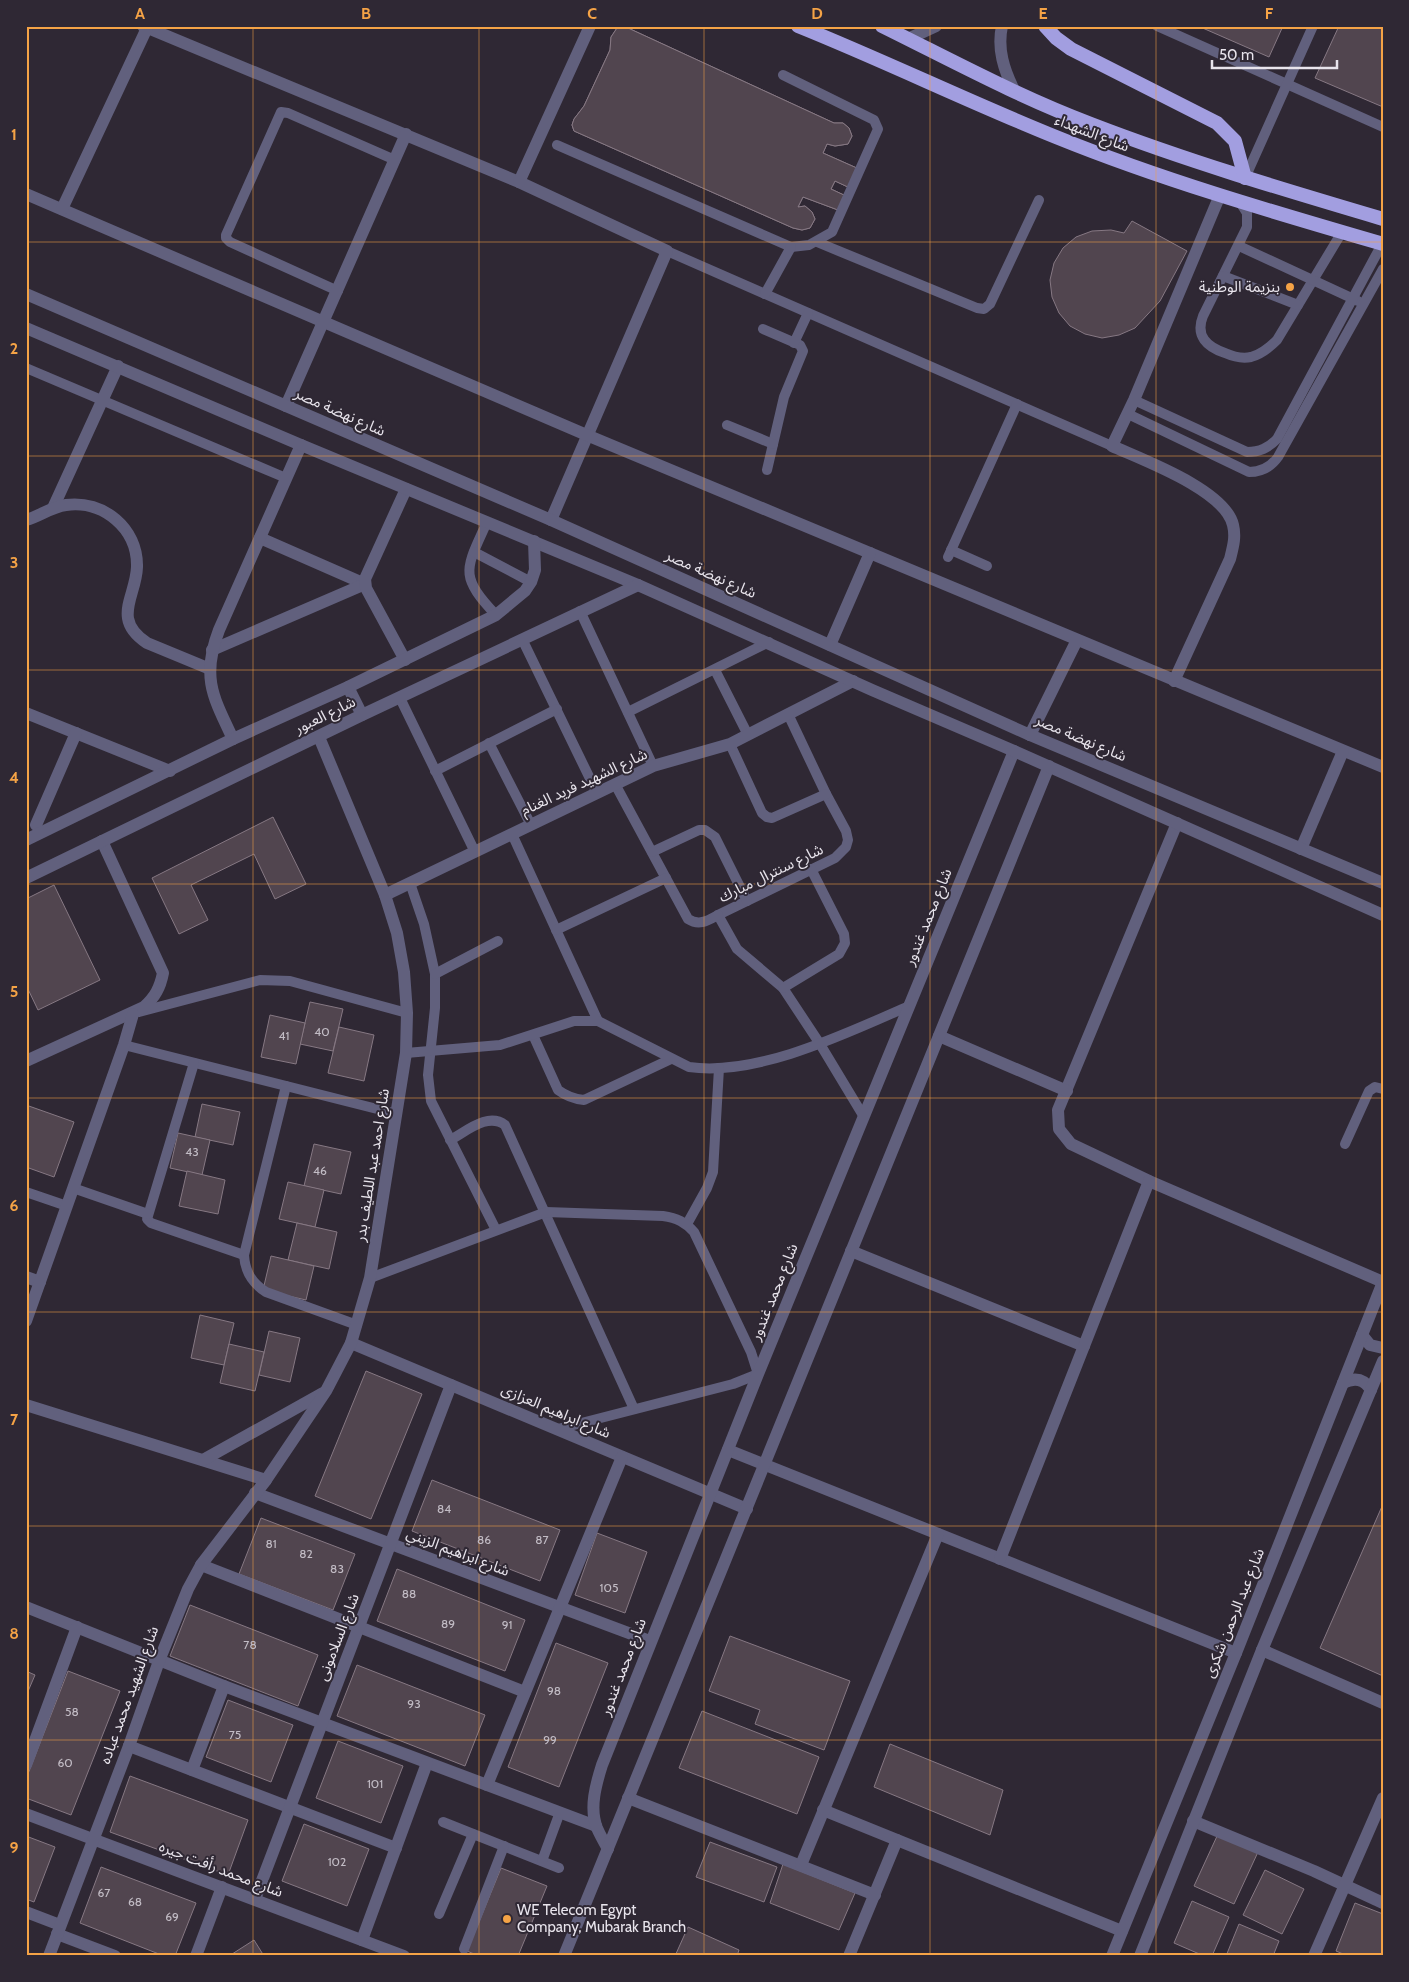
<svg xmlns="http://www.w3.org/2000/svg" width="1409" height="1982" font-family="Cabin,'Noto Sans Arabic',sans-serif">
  <style>
    .building { fill: #51454f; stroke: #867883; fill-rule: evenodd }
    .lines { fill: none; stroke-linecap: round; stroke-linejoin: round }
    .service { stroke: #61607d; stroke-width: 10 }
    .minor { stroke: #61607d; stroke-width: 12 }
    .tertiary { stroke: #61607d; stroke-width: 12 }
    .trunk { stroke: #a29ee0; stroke-width: 14 }
    .grid { fill: none; stroke: #f5a346; stroke-width: 1; stroke-opacity: 0.55 }
    .poi-dot { fill: #f5a346; stroke: #2f2834; stroke-width: 2 }
    .labels { text-anchor: middle; dominant-baseline: central; stroke-width: 4; stroke-linejoin: round; paint-order: stroke }
    .number-label { font-size: 12px; fill: #c2bcc5 }
    .street-label { font-size: 15px; fill: #e8e4ec; stroke: #2f2834 }
    .poi-label { font-size: 15px; fill: #e8e4ec; stroke: #2f2834; text-anchor: end }
    .neatline { fill: none; stroke: #f5a346; stroke-width: 2 }
    .grid-label { font-size: 16px; text-anchor: middle; font-weight: bold; fill: #f5a346 }
  </style>
  <rect width="100%" height="100%" fill="#2f2834"/>
  <g class="building">
    <path d="M 1198,26 L 1283,26 L 1269,57 Z"/>
    <path d="M 1339,26 L 1383,26 L 1383,107 L 1315,78 Z"/>
    <path d="M 617,28 L 628,28 L 834,123 L 843,123 L 849,128 L 852,136 L 848,144 L 835,146 L 827,144 L 823,153 L 859,169 L 850,188 L 835,181 L 831,189 L 846,196 L 838,210 L 803,197 L 798,207 L 805,206 L 812,212 L 815,219 L 810,228 L 802,230 L 793,228 L 574,131 L 572,125 L 574,119 L 584,106 L 610,50 L 611,37 ZM 648,64 L 666,72 L 637,134 L 619,126 ZM 774,119 L 818,139 L 812,148 L 787,137 L 766,180 L 794,192 L 789,201 L 745,180 Z"/>
    <path d="M 617,28 L 628,28 L 834,123 L 843,123 L 849,128 L 852,136 L 848,144 L 835,146 L 827,144 L 823,153 L 859,169 L 850,188 L 835,181 L 831,189 L 846,196 L 838,210 L 803,197 L 798,207 L 805,206 L 812,212 L 815,219 L 810,228 L 802,230 L 793,228 L 574,131 L 572,125 L 574,119 L 584,106 L 610,50 L 611,37 Z"/>
    <path d="M 1132,221 L 1187,251 L 1160,301 L 1135,328 L 1119,335 L 1102,338 L 1085,334 L 1070,326 L 1059,313 L 1052,297 L 1050,280 L 1054,263 L 1063,248 L 1076,237 L 1092,231 L 1111,230 L 1124,233 Z"/>
    <path d="M 273,817 L 306,884 L 275,899 L 254,854 L 191,885 L 208,920 L 179,934 L 152,878 Z"/>
    <path d="M 54,885 L 100,980 L 38,1010 L 26,985 L 26,899 Z"/>
    <path d="M 310,1002 L 343,1009 L 333,1051 L 300,1044 Z"/>
    <path d="M 270,1015 L 305,1023 L 296,1064 L 261,1057 Z"/>
    <path d="M 339,1027 L 374,1035 L 364,1081 L 328,1073 Z"/>
    <path d="M 202,1104 L 240,1112 L 233,1145 L 195,1137 Z"/>
    <path d="M 26,1105 L 74,1122 L 54,1177 L 26,1167 Z"/>
    <path d="M 178,1133 L 210,1140 L 202,1175 L 170,1168 Z"/>
    <path d="M 314,1144 L 351,1152 L 341,1194 L 304,1186 Z"/>
    <path d="M 187,1171 L 225,1180 L 218,1214 L 179,1206 Z"/>
    <path d="M 288,1182 L 324,1190 L 315,1227 L 279,1219 Z"/>
    <path d="M 297,1223 L 337,1232 L 329,1269 L 288,1260 Z"/>
    <path d="M 271,1256 L 314,1266 L 306,1300 L 263,1290 Z"/>
    <path d="M 200,1315 L 234,1323 L 224,1365 L 191,1358 Z"/>
    <path d="M 269,1331 L 300,1338 L 290,1382 L 259,1375 Z"/>
    <path d="M 229,1344 L 264,1352 L 255,1391 L 220,1383 Z"/>
    <path d="M 366,1371 L 422,1394 L 371,1519 L 315,1496 Z"/>
    <path d="M 432,1480 L 560,1530 L 540,1581 L 412,1531 Z"/>
    <path d="M 1383,1504 L 1383,1676 L 1320,1648 Z"/>
    <path d="M 261,1518 L 355,1554 L 333,1610 L 239,1574 Z"/>
    <path d="M 597,1533 L 647,1552 L 625,1613 L 575,1595 Z"/>
    <path d="M 397,1569 L 525,1620 L 505,1671 L 377,1621 Z"/>
    <path d="M 190,1605 L 318,1655 L 298,1706 L 170,1656 Z"/>
    <path d="M 730,1636 L 850,1681 L 824,1750 L 755,1724 L 760,1710 L 709,1691 Z"/>
    <path d="M 556,1643 L 608,1663 L 559,1787 L 508,1767 Z"/>
    <path d="M 357,1665 L 485,1715 L 465,1766 L 337,1716 Z"/>
    <path d="M 26,1671 L 35,1675 L 26,1696 Z"/>
    <path d="M 68,1671 L 120,1691 L 71,1815 L 26,1798 L 26,1779 Z"/>
    <path d="M 228,1700 L 293,1725 L 271,1782 L 206,1757 Z"/>
    <path d="M 702,1711 L 819,1757 L 797,1814 L 679,1768 Z"/>
    <path d="M 338,1741 L 403,1766 L 381,1823 L 316,1798 Z"/>
    <path d="M 890,1744 L 1003,1790 L 990,1835 L 874,1787 Z"/>
    <path d="M 130,1776 L 248,1820 L 228,1875 L 110,1832 Z"/>
    <path d="M 304,1824 L 369,1849 L 347,1906 L 282,1881 Z"/>
    <path d="M 1218,1834 L 1258,1852 L 1234,1904 L 1194,1886 Z"/>
    <path d="M 26,1836 L 55,1847 L 34,1902 L 26,1899 Z"/>
    <path d="M 710,1842 L 777,1867 L 764,1902 L 696,1877 Z"/>
    <path d="M 783,1864 L 855,1893 L 839,1930 L 770,1903 Z"/>
    <path d="M 101,1867 L 196,1903 L 175,1956 L 164,1956 L 80,1923 Z"/>
    <path d="M 501,1868 L 547,1886 L 518,1956 L 479,1956 L 467,1951 Z"/>
    <path d="M 1265,1870 L 1304,1889 L 1282,1934 L 1243,1915 Z"/>
    <path d="M 1192,1901 L 1229,1917 L 1212,1956 L 1204,1956 L 1174,1943 Z"/>
    <path d="M 1355,1903 L 1383,1914 L 1383,1956 L 1348,1956 L 1336,1951 Z"/>
    <path d="M 1239,1924 L 1279,1941 L 1273,1956 L 1226,1956 Z"/>
    <path d="M 688,1927 L 739,1950 L 737,1956 L 675,1956 Z"/>
    <path d="M 254,1940 L 264,1956 L 229,1956 Z"/>
  </g>
  <g class="lines">
    <g class="service">
      <path d="M 1157,26 L 1383,127"/>
      <path d="M 557,145 L 791,247 L 809,245 L 832,232 L 878,129 L 874,120 L 783,75"/>
      <path d="M 1245,178 L 1313,26"/>
      <path d="M 1240,202 L 1247,213 L 1247,227 L 1203,316 C 1195,336 1207,347 1225,353 C 1234,357 1242,359 1251,357 C 1262,354 1270,347 1277,340 L 1342,232"/>
      <path d="M 817,242 L 977,308 L 984,309 L 990,304 L 1039,200"/>
      <path d="M 1239,246 L 1358,301"/>
      <path d="M 667,251 L 1112,446"/>
      <path d="M 1223,276 L 1298,305"/>
      <path d="M 338,291 L 230,242 L 226,238 L 226,235 L 281,112 L 288,113 L 395,160"/>
      <path d="M 765,294 L 791,247"/>
      <path d="M 763,329 L 800,345 L 803,351 L 784,397 L 767,470"/>
      <path d="M 794,343 L 808,313"/>
      <path d="M 26,368 L 286,478"/>
      <path d="M 1134,400 L 1247,452 C 1260,452 1268,448 1277,439 L 1382,244"/>
      <path d="M 1128,414 L 1249,472 C 1262,472 1271,467 1278,457 L 1383,269"/>
      <path d="M 727,425 L 773,444"/>
      <path d="M 487,522 C 466,569 458,575 496,615"/>
      <path d="M 951,550 L 987,566"/>
      <path d="M 474,552 L 531,582"/>
      <path d="M 948,557 L 1017,404"/>
      <path d="M 580,611 L 653,766"/>
      <path d="M 523,641 L 597,793"/>
      <path d="M 715,670 L 748,735"/>
      <path d="M 400,698 L 475,852"/>
      <path d="M 628,712 L 769,642"/>
      <path d="M 788,714 L 826,794 L 846,831 L 848,840 L 846,847 L 835,858 L 718,915 L 737,949 L 783,988 L 820,1044 L 864,1117"/>
      <path d="M 489,743 L 531,825"/>
      <path d="M 730,744 L 762,813 L 767,817 L 772,818 L 826,794"/>
      <path d="M 435,771 L 557,709"/>
      <path d="M 615,784 L 688,919 C 699,926 707,921 718,915"/>
      <path d="M 512,834 L 598,1021"/>
      <path d="M 652,852 L 699,830 L 705,830 L 715,837 L 747,901"/>
      <path d="M 410,883 L 424,924 L 435,974 L 435,1008 L 428,1075 L 431,1101 L 496,1230"/>
      <path d="M 556,930 L 666,878"/>
      <path d="M 435,974 L 498,941"/>
      <path d="M 783,988 L 839,954 L 845,943 L 844,934 L 811,869"/>
      <path d="M 139,1012 L 260,980 L 290,981 L 407,1013"/>
      <path d="M 533,1035 L 558,1090 C 566,1096 574,1099 584,1100 L 671,1059"/>
      <path d="M 124,1045 L 397,1114"/>
      <path d="M 406,1053 L 500,1045 L 574,1021 L 598,1021 L 689,1067 C 757,1077 847,1033 909,1006"/>
      <path d="M 194,1063 L 147,1219 L 151,1223 L 244,1255"/>
      <path d="M 286,1086 L 244,1255 C 245,1272 252,1283 266,1292 L 357,1325"/>
      <path d="M 450,1140 C 467,1131 488,1112 505,1125 L 634,1409"/>
      <path d="M 1345,1144 L 1369,1091 L 1375,1087 L 1383,1089"/>
      <path d="M 73,1188 L 148,1214"/>
      <path d="M 26,1192 L 67,1206"/>
      <path d="M 687,1224 L 707,1188 L 713,1172 L 719,1068"/>
      <path d="M 370,1278 L 546,1212 L 663,1216 C 677,1218 685,1222 694,1232 L 751,1352 L 758,1374 L 733,1384 L 558,1429"/>
      <path d="M 443,1822 L 559,1868"/>
      <path d="M 542,1861 L 560,1812"/>
      <path d="M 439,1914 L 473,1834"/>
      <path d="M 464,1949 L 504,1846"/>
    </g>
    <g class="minor">
      <path d="M 143,26 L 519,182 L 667,251 L 551,520"/>
      <path d="M 1002,26 C 997,49 1004,70 1014,90"/>
      <path d="M 908,39 L 936,26"/>
      <path d="M 519,182 L 590,26"/>
      <path d="M 26,194 L 589,436 L 1383,767"/>
      <path d="M 62,209 L 147,28"/>
      <path d="M 286,406 L 406,134"/>
      <path d="M 53,508 L 118,366"/>
      <path d="M 26,520 C 40,516 51,507 66,505 C 103,500 138,528 137,567 C 136,597 111,619 147,643 L 210,669"/>
      <path d="M 260,538 L 365,584"/>
      <path d="M 830,645 L 870,553"/>
      <path d="M 212,650 L 365,584"/>
      <path d="M 405,660 L 366,588 L 365,579 L 406,489"/>
      <path d="M 1174,681 L 1230,559 C 1233,547 1236,537 1233,525 C 1225,490 1143,460 1112,446 L 1134,400 L 1220,195"/>
      <path d="M 26,713 L 170,771"/>
      <path d="M 1030,735 L 1077,640"/>
      <path d="M 233,739 C 213,697 201,677 219,630 L 301,445"/>
      <path d="M 1177,823 L 1058,1110 L 1059,1129 L 1071,1144 L 1149,1181 L 1383,1282"/>
      <path d="M 36,825 L 76,733"/>
      <path d="M 1301,849 L 1343,751"/>
      <path d="M 385,895 L 653,766 L 730,744 L 853,681"/>
      <path d="M 939,1036 L 1067,1091"/>
      <path d="M 26,1061 L 144,1007 C 155,997 160,988 163,973 L 102,841"/>
      <path d="M 851,1251 L 1084,1346"/>
      <path d="M 26,1277 L 40,1282"/>
      <path d="M 26,1321 L 124,1045 L 133,1014"/>
      <path d="M 351,1343 L 747,1509"/>
      <path d="M 26,1405 L 266,1480"/>
      <path d="M 728,1450 L 1236,1653"/>
      <path d="M 203,1460 L 323,1393"/>
      <path d="M 255,1493 L 650,1641"/>
      <path d="M 1000,1559 L 1149,1181"/>
      <path d="M 201,1565 L 525,1692"/>
      <path d="M 26,1607 L 224,1686 L 596,1826"/>
      <path d="M 1262,1650 L 1383,1703"/>
      <path d="M 129,1746 L 396,1848"/>
      <path d="M 26,1765 L 77,1627"/>
      <path d="M 192,1770 L 224,1686"/>
      <path d="M 487,1785 L 622,1457"/>
      <path d="M 628,1798 L 875,1895"/>
      <path d="M 823,1810 L 1122,1931"/>
      <path d="M 26,1814 L 404,1956"/>
      <path d="M 1193,1821 L 1314,1871 L 1383,1903"/>
      <path d="M 608,1849 C 604,1842 600,1835 597,1828 C 589,1808 596,1784 602,1765 L 758,1374 L 1014,751"/>
      <path d="M 801,1865 L 938,1534"/>
      <path d="M 255,1899 L 451,1385"/>
      <path d="M 26,1912 L 60,1925"/>
      <path d="M 57,1934 L 115,1956"/>
      <path d="M 362,1940 L 427,1763"/>
      <path d="M 49,1956 L 129,1746 L 159,1661 L 188,1589 L 201,1565 L 266,1480 L 326,1391 L 351,1343 L 370,1278 L 406,1053 L 407,1013 L 404,972 L 397,933 L 385,895 L 319,737"/>
      <path d="M 196,1956 L 222,1887"/>
      <path d="M 564,1956 L 1049,766"/>
      <path d="M 849,1956 L 897,1840"/>
      <path d="M 1314,1956 L 1383,1798"/>
    </g>
    <g class="tertiary">
      <path d="M 26,294 L 551,520 L 1030,735 L 1383,883"/>
      <path d="M 26,328 L 301,445 L 638,585 L 872,690 L 1014,751 L 1383,915"/>
      <path d="M 348,687 L 362,715"/>
      <path d="M 26,840 L 233,739 L 348,687 L 496,615 L 525,591 L 531,582 L 535,570 L 534,541"/>
      <path d="M 26,878 L 362,715 L 638,585"/>
      <path d="M 1362,1335 L 1370,1345 L 1383,1348"/>
      <path d="M 1343,1383 C 1355,1377 1364,1379 1371,1390"/>
      <path d="M 1112,1956 L 1236,1653 L 1383,1282"/>
      <path d="M 1140,1956 L 1262,1650 L 1383,1361"/>
    </g>
    <g class="trunk">
      <path d="M 798,26 C 885,61 969,102 1056,137 C 1162,180 1273,212 1383,244"/>
      <path d="M 882,26 C 951,60 1019,97 1091,124 C 1187,161 1285,190 1383,219"/>
      <path d="M 1045,26 L 1056,38 L 1071,49 L 1217,123 L 1235,141 L 1245,178"/>
    </g>
  </g>
  <path class="grid" d="M 253,26 L 253,1956M 479,26 L 479,1956M 704,26 L 704,1956M 930,26 L 930,1956M 1156,26 L 1156,1956M 26,242 L 1383,242M 26,456 L 1383,456M 26,670 L 1383,670M 26,884 L 1383,884M 26,1098 L 1383,1098M 26,1312 L 1383,1312M 26,1526 L 1383,1526M 26,1740 L 1383,1740"/>
  <g class="poi-dot">
    <circle cx="1290" cy="287" r="5"/>
    <circle cx="507" cy="1919" r="5"/>
  </g>
  <g class="labels">
    <g class="number-label">
      <text x="322" y="1031">40</text>
      <text x="284" y="1035">41</text>
      <text x="192" y="1151">43</text>
      <text x="320" y="1170">46</text>
      <text x="444" y="1508">84</text>
      <text x="484" y="1539">86</text>
      <text x="542" y="1539">87</text>
      <text x="271" y="1543">81</text>
      <text x="306" y="1553">82</text>
      <text x="337" y="1568">83</text>
      <text x="609" y="1587">105</text>
      <text x="409" y="1593">88</text>
      <text x="448" y="1623">89</text>
      <text x="507" y="1624">91</text>
      <text x="250" y="1644">78</text>
      <text x="554" y="1690">98</text>
      <text x="414" y="1703">93</text>
      <text x="72" y="1711">58</text>
      <text x="235" y="1734">75</text>
      <text x="550" y="1739">99</text>
      <text x="65" y="1762">60</text>
      <text x="375" y="1783">101</text>
      <text x="337" y="1861">102</text>
      <text x="104" y="1892">67</text>
      <text x="135" y="1901">68</text>
      <text x="172" y="1916">69</text>
    </g>
    <g class="street-label">
      <text transform="translate(1092 133) rotate(21)">شارع الشهداء</text>
      <text transform="translate(340 412) rotate(24)">شارع نهضة مصر</text>
      <text transform="translate(711 574) rotate(24)">شارع نهضة مصر</text>
      <text transform="translate(325 715) rotate(-26)">شارع العبور</text>
      <text transform="translate(1081 738) rotate(23)">شارع نهضة مصر</text>
      <text transform="translate(584 782) rotate(-25)">شارع الشهيد فريد الغنام</text>
      <text transform="translate(771 873) rotate(-26)">شارع سنترال مبارك</text>
      <text transform="translate(928 917) rotate(-68)">شارع محمد غندور</text>
      <text transform="translate(372 1165) rotate(-81)">شارع احمد عبد اللطيف بدر</text>
      <text transform="translate(774 1292) rotate(-68)">شارع محمد غندور</text>
      <text transform="translate(556 1411) rotate(23)">شارع ابراهيم العزازى</text>
      <text transform="translate(458 1552) rotate(21)">شارع ابراهيم الزيني</text>
      <text transform="translate(1234 1613) rotate(-68)">شارع عبد الرحمن شكرى</text>
      <text transform="translate(338 1637) rotate(-69)">شارع السلامونى</text>
      <text transform="translate(623 1667) rotate(-69)">شارع محمد غندور</text>
      <text transform="translate(129 1695) rotate(-70)">شارع الشهيد محمد عباده</text>
      <text transform="translate(221 1869) rotate(21)">شارع محمد رأفت جيره</text>
    </g>
    <g class="poi-label">
      <text x="1280" y="287">بنزيمة الوطنية</text>
      <text x="517" y="1910" text-anchor="start">WE Telecom Egypt<tspan x="517" dy="17">Company, Mubarak Branch</tspan></text>
    </g>
  </g>
  <rect width="1409" height="1982" fill="none" stroke="#2f2834" stroke-width="55"/>
  <path d="M1212 60v8h125v-8" fill="none" stroke="#e8e4ec" stroke-width="2.5"/>
  <text x="1219" y="60" font-size="15" fill="#e8e4ec" stroke="#2f2834" stroke-width="4" paint-order="stroke">50 m</text>
  <rect x="28" y="28" width="1354" height="1926" class="neatline"/>
  <g class="grid-label">
    <text x="140" y="19">A</text>
    <text x="366" y="19">B</text>
    <text x="592" y="19">C</text>
    <text x="817" y="19">D</text>
    <text x="1043" y="19">E</text>
    <text x="1269" y="19">F</text>
    <text x="14" y="140">1</text>
    <text x="14" y="354">2</text>
    <text x="14" y="568">3</text>
    <text x="14" y="783">4</text>
    <text x="14" y="997">5</text>
    <text x="14" y="1211">6</text>
    <text x="14" y="1425">7</text>
    <text x="14" y="1639">8</text>
    <text x="14" y="1853">9</text>
  </g>
</svg>
